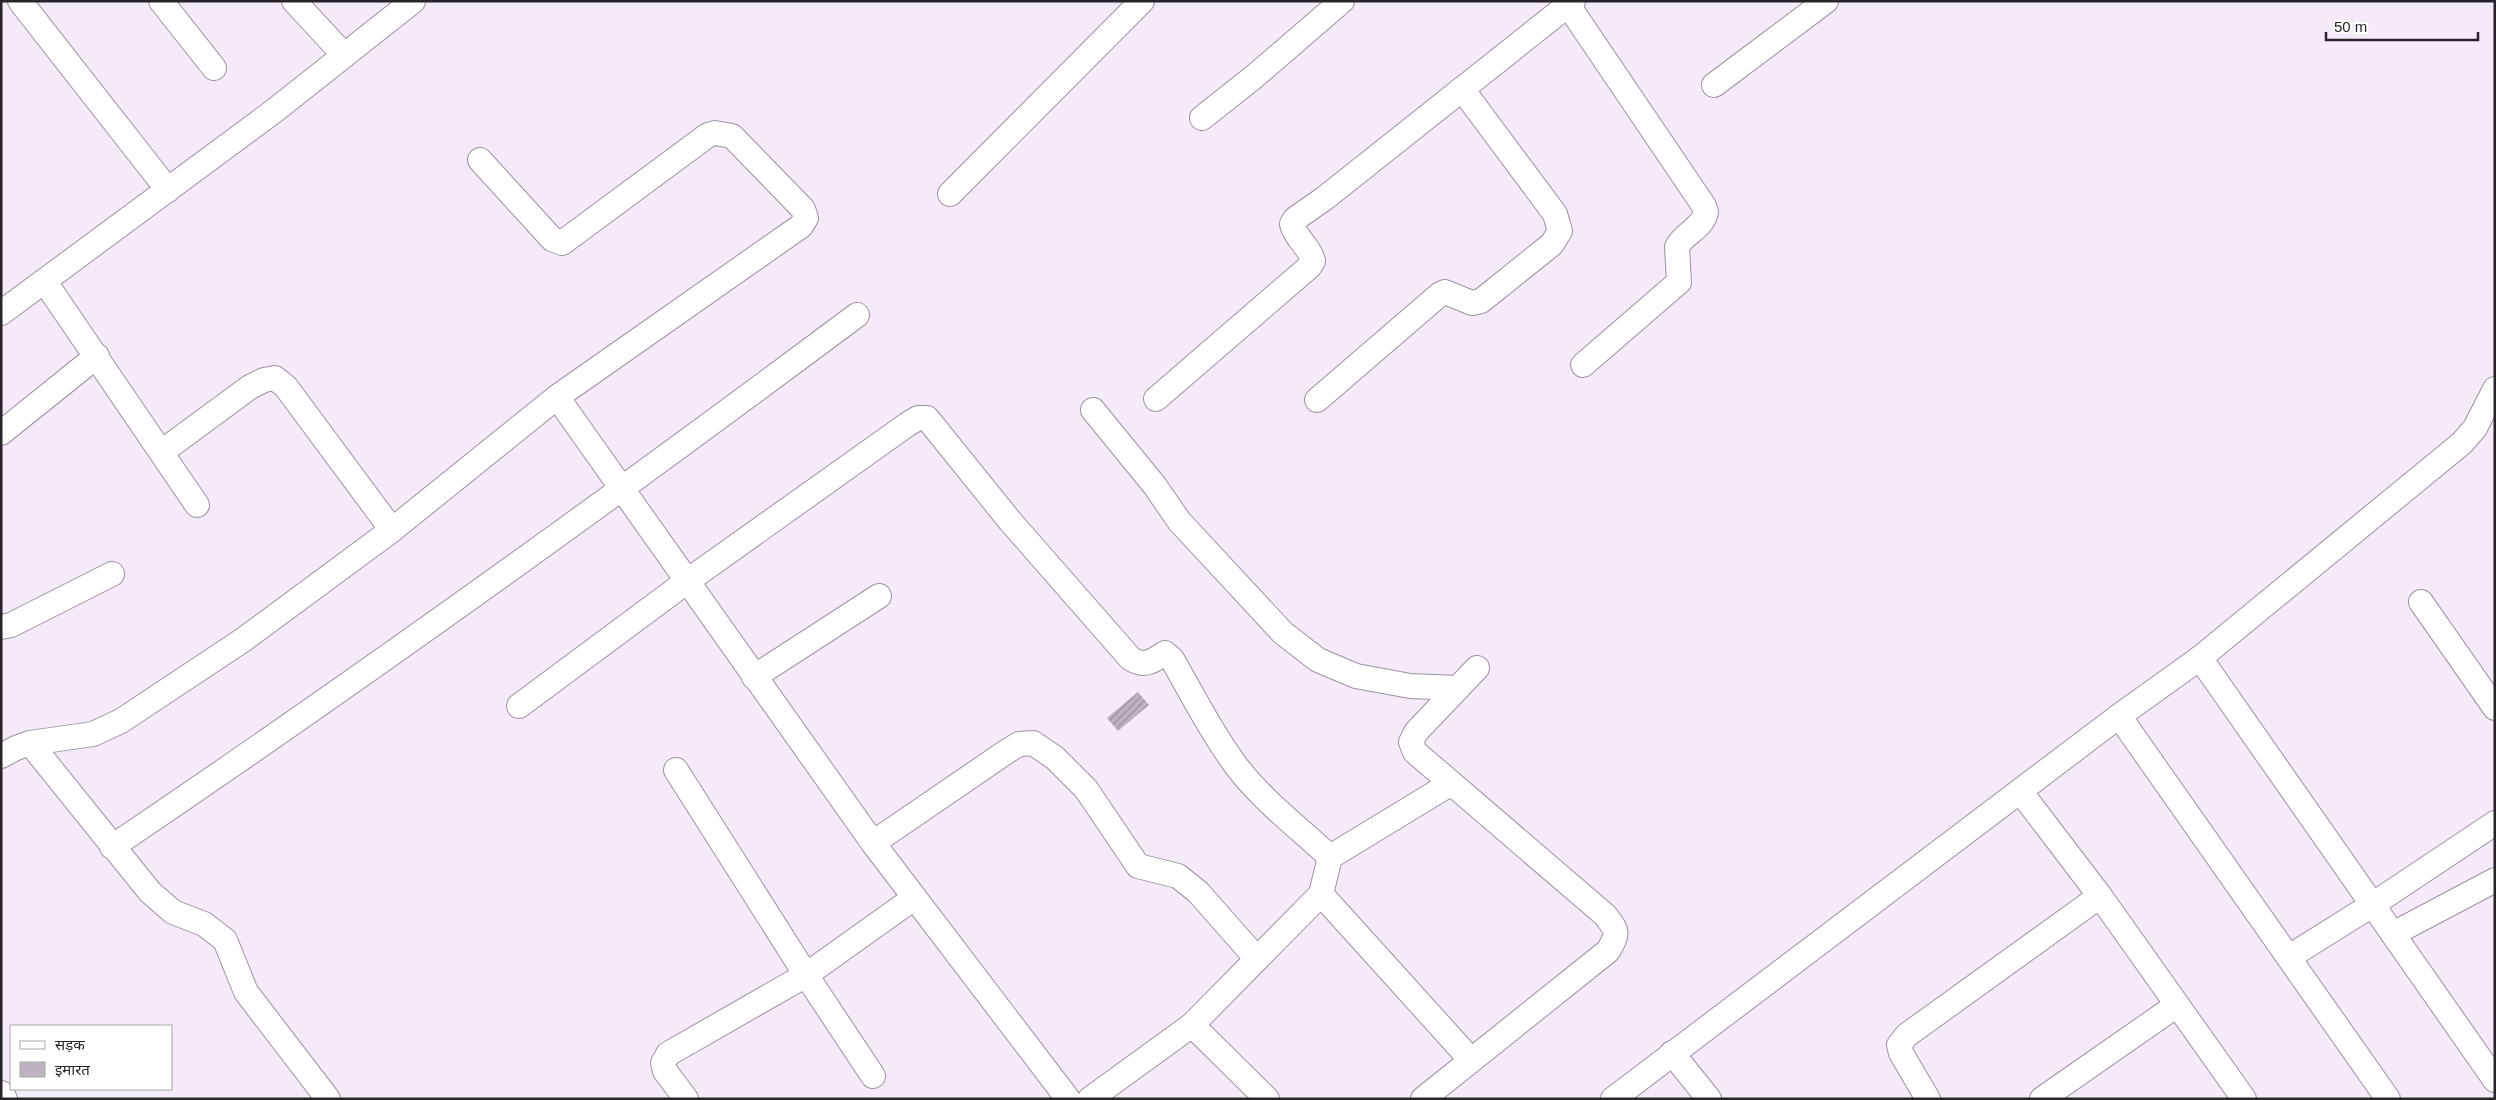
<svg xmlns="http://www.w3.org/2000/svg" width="2496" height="1100" font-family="Arial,'Noto Sans Devanagari',sans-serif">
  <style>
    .building { fill: url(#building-hatch) }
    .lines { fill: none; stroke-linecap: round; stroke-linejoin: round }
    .minor-casing { stroke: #9c929f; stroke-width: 26 }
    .minor { stroke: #fff; stroke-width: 24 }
  </style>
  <defs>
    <pattern id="building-hatch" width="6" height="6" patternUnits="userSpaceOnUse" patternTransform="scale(1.25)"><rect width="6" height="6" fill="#bdb3c0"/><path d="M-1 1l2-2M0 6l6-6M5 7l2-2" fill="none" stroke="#9a919c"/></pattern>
  </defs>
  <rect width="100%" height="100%" fill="#f5eaf8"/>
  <path class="building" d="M 1138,692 L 1149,705 L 1118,731 L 1107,718 Z"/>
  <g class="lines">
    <g class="minor-casing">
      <g id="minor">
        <path d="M 20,1 L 168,190"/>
        <path d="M 161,1 L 214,68"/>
        <path d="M 294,1 L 344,55"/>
        <path d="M 1568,5 L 1704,206 L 1706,212 C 1703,228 1684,233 1677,247 L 1679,282 L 1583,365"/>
        <path d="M 1714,85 L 1826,1"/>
        <path d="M 1202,118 L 1255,76 L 1342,1"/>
        <path d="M 950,194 L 1142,1"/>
        <path d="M 45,282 L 197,505"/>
        <path d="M 1,313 L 274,111 L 413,1"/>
        <path d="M 557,397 L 873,843 L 1068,1099"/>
        <path d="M 1156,399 L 1309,267 L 1313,261 C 1310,247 1295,238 1292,224 L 1295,219 L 1325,198 L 1573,1"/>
        <path d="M 1317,400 L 1439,295 L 1445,292 L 1472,303 L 1481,301 L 1552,244 L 1560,231 L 1555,214 L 1462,89"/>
        <path d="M 1093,410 L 1155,486 L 1179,521 L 1283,633 L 1318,660 L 1356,676 L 1410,686 L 1458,688"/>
        <path d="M 1,433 L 97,356"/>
        <path d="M 163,451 L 250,387 L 264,380 L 275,378 L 286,387 L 392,530"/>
        <path d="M 2421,602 L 2495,708"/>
        <path d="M 1,627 L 11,625 L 112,574"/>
        <path d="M 2200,658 L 2495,1080"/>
        <path d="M 754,677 L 879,596"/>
        <path d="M 519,706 L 686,582 L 908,424 L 918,418 L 927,418 L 1010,521 L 1130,658 C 1144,668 1153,661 1165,653 L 1172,659 C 1193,696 1212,733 1237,767 C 1263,801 1299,828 1330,857"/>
        <path d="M 2119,716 L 2388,1099"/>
        <path d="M 30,743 L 150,892 L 173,912 L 204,924 L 225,940 L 246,992 L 328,1099"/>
        <path d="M 1,756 L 16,748 L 30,743 L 93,734 L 121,721 L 243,640 L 392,530 L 557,397 L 801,226 L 806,218 L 803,209 L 732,136 L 715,133 L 708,135 L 562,243 L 552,239 L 480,160"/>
        <path d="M 676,770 L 806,975 L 668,1054 L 663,1063 L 665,1071 L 686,1099"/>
        <path d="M 2020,791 L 2100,896 L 2244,1099"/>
        <path d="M 873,843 L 1006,752 L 1019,744 L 1033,743 L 1055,758 L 1086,789 L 1138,866 L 1178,876 L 1198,892 L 1257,959"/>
        <path d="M 112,847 C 365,676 612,498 857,315"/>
        <path d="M 1321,894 L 1471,1060"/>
        <path d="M 2393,934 L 2495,880"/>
        <path d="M 2289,957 L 2372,905 L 2495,823"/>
        <path d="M 1192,1025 L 1267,1099"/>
        <path d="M 1672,1053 L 1709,1099"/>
        <path d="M 873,1076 L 806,975 L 914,898"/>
        <path d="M 1,1093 L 5,1099"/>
        <path d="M 1090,1099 L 1192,1025 L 1321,894 L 1330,857 L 1450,784"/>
        <path d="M 1423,1099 L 1608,951 C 1619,932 1618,932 1605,915 L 1415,752 L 1411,742 L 1416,732 L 1477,668"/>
        <path d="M 1613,1099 L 2119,716 L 2200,658 L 2462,443 L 2475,428 L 2495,389"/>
        <path d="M 1928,1099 L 1901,1053 L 1899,1045 L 1907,1035 L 2100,896"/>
        <path d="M 2042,1099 L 2177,1005"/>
      </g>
    </g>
    <use href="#minor" class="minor"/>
  </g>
  <rect width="2496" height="1100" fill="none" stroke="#282429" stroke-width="5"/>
  <rect x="10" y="1025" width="162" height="65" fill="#ffffff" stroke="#a9a7a9"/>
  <rect x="20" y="1041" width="25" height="8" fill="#ffffff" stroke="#a9a7a9"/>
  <text x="55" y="1050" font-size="15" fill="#282429">सड़क</text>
  <rect x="20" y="1062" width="25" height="15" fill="#bdb3c0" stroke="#a9a7a9"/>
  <text x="55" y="1075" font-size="15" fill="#282429">इमारत</text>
  <path d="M2326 32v8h152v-8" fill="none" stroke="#282429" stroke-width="2.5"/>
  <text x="2334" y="32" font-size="15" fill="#282429" stroke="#ffffff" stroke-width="4" paint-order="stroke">50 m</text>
</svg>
